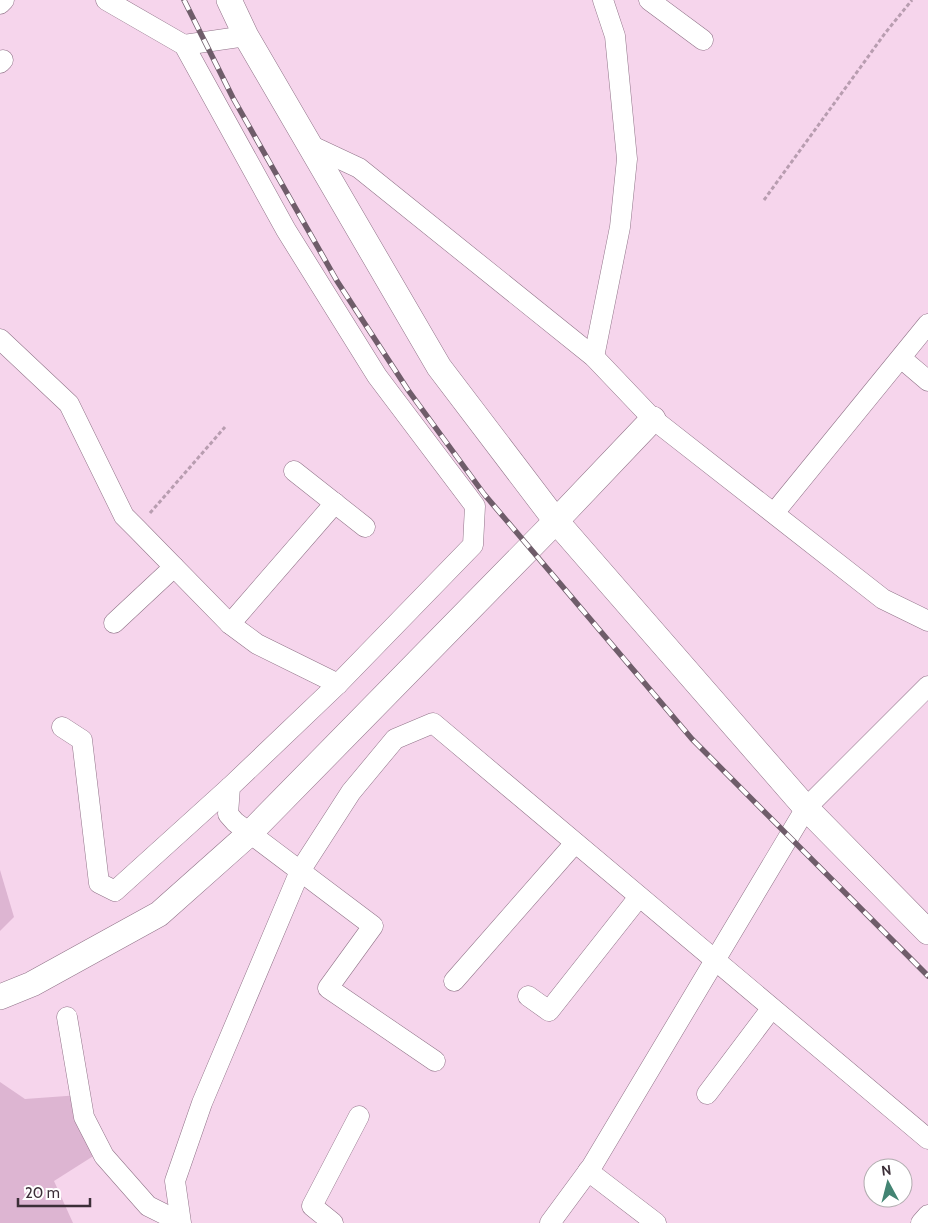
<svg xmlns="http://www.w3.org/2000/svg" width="928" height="1223" font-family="Cabin,sans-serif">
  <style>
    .green { fill: #ddb5d2 }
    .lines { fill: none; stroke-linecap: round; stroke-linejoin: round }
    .minor-casing { stroke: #907388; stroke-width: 21 }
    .tertiary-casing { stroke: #907388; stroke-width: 26 }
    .path { stroke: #b89db0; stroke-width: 3; stroke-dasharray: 4 2.5; stroke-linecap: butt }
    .minor { stroke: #fff; stroke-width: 20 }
    .tertiary { stroke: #fff; stroke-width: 25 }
    .rail-casing { stroke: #6f5d6a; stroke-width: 5.5 }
    .rail { stroke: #fff; stroke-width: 4; stroke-dasharray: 11; stroke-linecap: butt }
  </style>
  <rect width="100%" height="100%" fill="#f6d5ec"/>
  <g class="green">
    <path d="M 0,870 L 14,917 L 0,931 Z"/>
    <path d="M 0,1082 L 25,1099 L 80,1095 L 106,1148 L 54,1181 L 73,1223 L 0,1223 Z"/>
  </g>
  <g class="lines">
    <g class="minor-casing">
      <g id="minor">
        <path d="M 106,0 L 184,45 L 286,230 L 377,376 L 475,506 L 473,545 L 338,684 L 230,787 L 228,814 L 235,822 L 373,926 L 328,988 L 435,1061"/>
        <path d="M 649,0 L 703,40"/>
        <path d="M 0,4 L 4,0"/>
        <path d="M 184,45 L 246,36"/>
        <path d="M 0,63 L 3,60"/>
        <path d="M 312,146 L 359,168 L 594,357 L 653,419 L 883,599 L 928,621"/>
        <path d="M 0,339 L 69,404 L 124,516 L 137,529 L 230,624 L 257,644 L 338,684"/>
        <path d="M 594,357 L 620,227 L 627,159 L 615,36 L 603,0"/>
        <path d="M 901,358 L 928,381"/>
        <path d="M 294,471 L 365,527"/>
        <path d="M 774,513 L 928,324"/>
        <path d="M 114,623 L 174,567"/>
        <path d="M 230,624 L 335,503"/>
        <path d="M 62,727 L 82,740 L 99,883 L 115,891 L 230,787"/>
        <path d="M 454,981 L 575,843"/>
        <path d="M 528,996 L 549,1011 L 639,897"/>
        <path d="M 67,1017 L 84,1117 L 104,1156 L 148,1206 L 180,1222"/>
        <path d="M 707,1094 L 771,1009"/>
        <path d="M 588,1171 L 656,1223"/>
        <path d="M 181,1223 L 175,1181 L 202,1103 L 300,871 L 351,792 L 395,739 L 433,723 L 928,1139"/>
        <path d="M 333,1223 L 312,1206 L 359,1116"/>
        <path d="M 550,1223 L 592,1166 L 806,808 L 928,686"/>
        <path d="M 921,1223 L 928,1215"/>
      </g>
    </g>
    <g class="tertiary-casing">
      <g id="tertiary">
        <path d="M 229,0 L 246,36 L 439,367 L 556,521 L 806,808 L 928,932"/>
        <path d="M 0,997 L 32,984 L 159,914 L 250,833 L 556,521 L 653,419"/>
      </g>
    </g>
    <g class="path">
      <path d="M 764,200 L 886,32 L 912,0"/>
      <path d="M 150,513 L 225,427"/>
    </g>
    <use href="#minor" class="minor"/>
    <use href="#tertiary" class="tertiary"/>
    <g class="rail-casing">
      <path id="rail" d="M 184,0 L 233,98 L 337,281 L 408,390 L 484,494 L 692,739 L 928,976"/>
    </g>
    <use href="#rail" class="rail"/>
  </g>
  <g transform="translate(888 1183) rotate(353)"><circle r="24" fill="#ffffff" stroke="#b1acaf"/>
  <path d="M0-4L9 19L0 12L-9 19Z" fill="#438473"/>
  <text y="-8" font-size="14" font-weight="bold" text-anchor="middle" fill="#3c2f38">N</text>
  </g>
  <path d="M18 1198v8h72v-8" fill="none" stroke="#3c2f38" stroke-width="2.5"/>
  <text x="25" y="1198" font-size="15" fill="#3c2f38" stroke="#ffffff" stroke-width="4" paint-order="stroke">20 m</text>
</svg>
